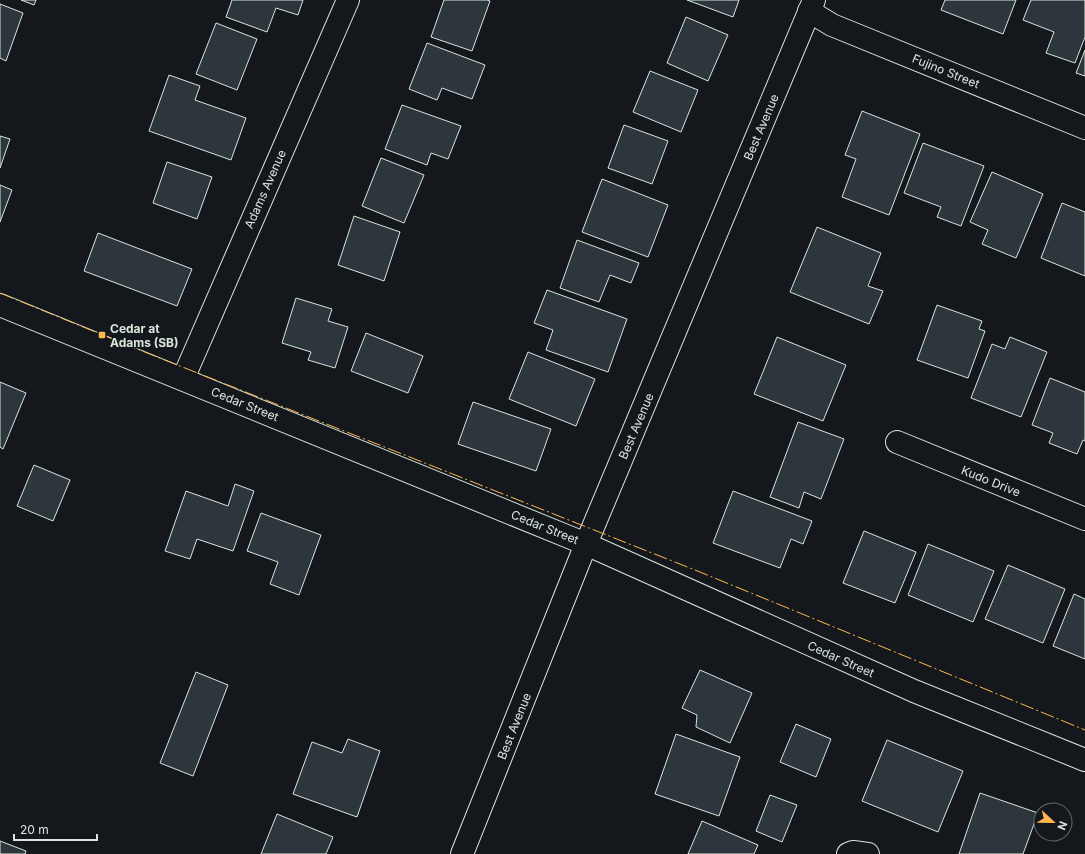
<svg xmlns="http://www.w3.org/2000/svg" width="1085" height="854" font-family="Inter,sans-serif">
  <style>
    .building { fill: #2c363c; stroke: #d8e6dc }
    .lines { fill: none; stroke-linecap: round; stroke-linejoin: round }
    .street-casing { stroke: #d8e6dc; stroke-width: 24 }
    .secondary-casing { stroke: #d8e6dc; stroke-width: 24 }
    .street { stroke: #14181c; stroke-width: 22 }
    .secondary { stroke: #14181c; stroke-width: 22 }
    .power { stroke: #ffb74d; stroke-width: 1; stroke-dasharray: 14 3 2 3; stroke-linecap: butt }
    .poi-dot { fill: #ffb74d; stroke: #14181c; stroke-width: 1.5 }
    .labels { text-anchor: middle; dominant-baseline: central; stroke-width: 3; stroke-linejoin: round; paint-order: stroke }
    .street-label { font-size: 12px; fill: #d8e6dc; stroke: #14181c }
    .poi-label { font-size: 12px; font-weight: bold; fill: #d8e6dc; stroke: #14181c; text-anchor: start }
  </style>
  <rect width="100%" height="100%" fill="#14181c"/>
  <g class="building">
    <path d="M 21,0 L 36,0 L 34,5 Z"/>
    <path d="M 232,0 L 303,0 L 298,15 L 276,8 L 267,32 L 226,17 Z"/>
    <path d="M 444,0 L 487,0 L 490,1 L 472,51 L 431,37 Z"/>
    <path d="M 687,0 L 739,0 L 733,17 Z"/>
    <path d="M 945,0 L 1016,0 L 1003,34 L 941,10 Z"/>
    <path d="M 1031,0 L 1085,0 L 1085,37 L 1075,63 L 1046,53 L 1054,32 L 1023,20 Z"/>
    <path d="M 0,4 L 23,13 L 6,61 L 0,58 Z"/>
    <path d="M 686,17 L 728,35 L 708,81 L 667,63 Z"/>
    <path d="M 216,23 L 257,39 L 237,90 L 196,74 Z"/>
    <path d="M 427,43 L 485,65 L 472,99 L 442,88 L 437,100 L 409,89 Z"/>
    <path d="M 1085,50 L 1085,76 L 1076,73 Z"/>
    <path d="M 650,71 L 698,90 L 681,132 L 633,112 Z"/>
    <path d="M 169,75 L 200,86 L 195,100 L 246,118 L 231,160 L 149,131 Z"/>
    <path d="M 402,105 L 461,126 L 448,159 L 431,153 L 427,165 L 385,149 Z"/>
    <path d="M 862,111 L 920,134 L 889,215 L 842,197 L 856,159 L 845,155 Z"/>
    <path d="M 624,125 L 668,141 L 652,184 L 608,168 Z"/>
    <path d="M 0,136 L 10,139 L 0,168 Z"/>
    <path d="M 923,143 L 984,166 L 961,226 L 937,217 L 941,207 L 904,193 Z"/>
    <path d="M 381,158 L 424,175 L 404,223 L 362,206 Z"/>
    <path d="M 167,162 L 212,177 L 197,219 L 153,203 Z"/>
    <path d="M 992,172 L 1043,194 L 1016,258 L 982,244 L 988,230 L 970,222 Z"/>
    <path d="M 602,179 L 668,205 L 648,257 L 582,232 Z"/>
    <path d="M 0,185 L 12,190 L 0,222 Z"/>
    <path d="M 1062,203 L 1085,212 L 1085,276 L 1041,258 Z"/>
    <path d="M 354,216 L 400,232 L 384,281 L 338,265 Z"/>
    <path d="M 817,227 L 881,253 L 868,286 L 883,291 L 869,324 L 790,292 Z"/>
    <path d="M 98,233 L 192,269 L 177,306 L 84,271 Z"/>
    <path d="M 577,240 L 639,263 L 631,283 L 610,275 L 599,302 L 560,288 Z"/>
    <path d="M 547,290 L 627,319 L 608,372 L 546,350 L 553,330 L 534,323 Z"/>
    <path d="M 296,298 L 332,309 L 328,321 L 348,327 L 335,368 L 308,360 L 311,352 L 282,343 Z"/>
    <path d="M 937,305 L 982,321 L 979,329 L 985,331 L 968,378 L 917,360 Z"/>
    <path d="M 366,333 L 423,356 L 408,393 L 351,371 Z"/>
    <path d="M 777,337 L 846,365 L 823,421 L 754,394 Z"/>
    <path d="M 1010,337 L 1047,352 L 1021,417 L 971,398 L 992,344 L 1005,349 Z"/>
    <path d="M 528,352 L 595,379 L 576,426 L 509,399 Z"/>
    <path d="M 1050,378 L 1085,392 L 1085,441 L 1083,440 L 1077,454 L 1049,443 L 1053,433 L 1032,425 Z"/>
    <path d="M 0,382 L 26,393 L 3,449 L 0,447 Z"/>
    <path d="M 473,402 L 551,429 L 536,471 L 458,444 Z"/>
    <path d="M 798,422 L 844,439 L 821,499 L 804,492 L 799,508 L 770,497 Z"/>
    <path d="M 34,465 L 70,480 L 53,521 L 17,506 Z"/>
    <path d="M 235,484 L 254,491 L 233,551 L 197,539 L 190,559 L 165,551 L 186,491 L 228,506 Z"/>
    <path d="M 733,491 L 812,521 L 803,544 L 791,539 L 780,568 L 713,543 Z"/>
    <path d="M 261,513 L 321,535 L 299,595 L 270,584 L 278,562 L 247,551 Z"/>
    <path d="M 864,531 L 916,552 L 895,603 L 843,583 Z"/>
    <path d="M 928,544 L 994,571 L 973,622 L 908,595 Z"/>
    <path d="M 1008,565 L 1065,589 L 1043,643 L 985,619 Z"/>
    <path d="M 1074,594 L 1085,599 L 1085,659 L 1053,646 Z"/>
    <path d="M 700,670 L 752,693 L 730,743 L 696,727 L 697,715 L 682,708 Z"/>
    <path d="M 196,672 L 228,685 L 193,776 L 160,763 Z"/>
    <path d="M 796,724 L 831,739 L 816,777 L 780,762 Z"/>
    <path d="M 676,734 L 740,757 L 719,816 L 655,794 Z"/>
    <path d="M 348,739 L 380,751 L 357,817 L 293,794 L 312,742 L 342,753 Z"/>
    <path d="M 887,740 L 963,771 L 938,832 L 862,801 Z"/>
    <path d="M 980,793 L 1038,813 L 1023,854 L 959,854 Z"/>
    <path d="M 770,795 L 797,805 L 782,842 L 756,831 Z"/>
    <path d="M 277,814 L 333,837 L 326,854 L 261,854 Z"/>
    <path d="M 702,821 L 758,845 L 754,854 L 688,854 Z"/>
    <path d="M 0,841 L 26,851 L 25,854 L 0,854 Z"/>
  </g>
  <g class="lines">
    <g class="street-casing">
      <g id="street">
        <path d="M 809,11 L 832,25 L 1085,128"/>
        <path d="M 183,379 L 348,0"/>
        <path d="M 897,442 L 1085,519"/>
        <path d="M 462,854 L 586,544 L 814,0"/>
        <path d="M 848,854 L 853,852 L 868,854"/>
      </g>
    </g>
    <g class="secondary-casing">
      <path id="secondary" d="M 0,305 L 586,544 L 914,691 L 1085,760"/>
    </g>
    <use href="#street" class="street"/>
    <use href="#secondary" class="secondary"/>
    <path class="power" d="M 0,293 L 137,349 L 695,570 L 1085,730"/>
  </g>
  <rect class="poi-dot" x="98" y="331" width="8" height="8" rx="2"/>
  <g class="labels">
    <g class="street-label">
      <text transform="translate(946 71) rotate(22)">Fujino Street</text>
      <text transform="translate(761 127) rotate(-67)">Best Avenue</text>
      <text transform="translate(265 189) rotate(-66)">Adams Avenue</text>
      <text transform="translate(245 404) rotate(22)">Cedar Street</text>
      <text transform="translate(636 426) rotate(-67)">Best Avenue</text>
      <text transform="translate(991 481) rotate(22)">Kudo Drive</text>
      <text transform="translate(545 527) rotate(22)">Cedar Street</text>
      <text transform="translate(841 659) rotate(24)">Cedar Street</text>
      <text transform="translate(514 726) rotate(-68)">Best Avenue</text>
    </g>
    <g class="poi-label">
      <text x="110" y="328">Cedar at<tspan x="110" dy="14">Adams (SB)</tspan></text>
    </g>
  </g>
  <g transform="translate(1053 822) rotate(112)"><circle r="19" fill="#14181c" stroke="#626a69"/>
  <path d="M0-3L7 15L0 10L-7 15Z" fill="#ffb74d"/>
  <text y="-6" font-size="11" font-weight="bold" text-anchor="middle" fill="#d8e6dc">N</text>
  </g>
  <path d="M14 834v6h83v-6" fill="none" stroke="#d8e6dc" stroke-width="2"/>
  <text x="20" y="834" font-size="12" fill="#d8e6dc" stroke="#14181c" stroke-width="3" paint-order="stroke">20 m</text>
</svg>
